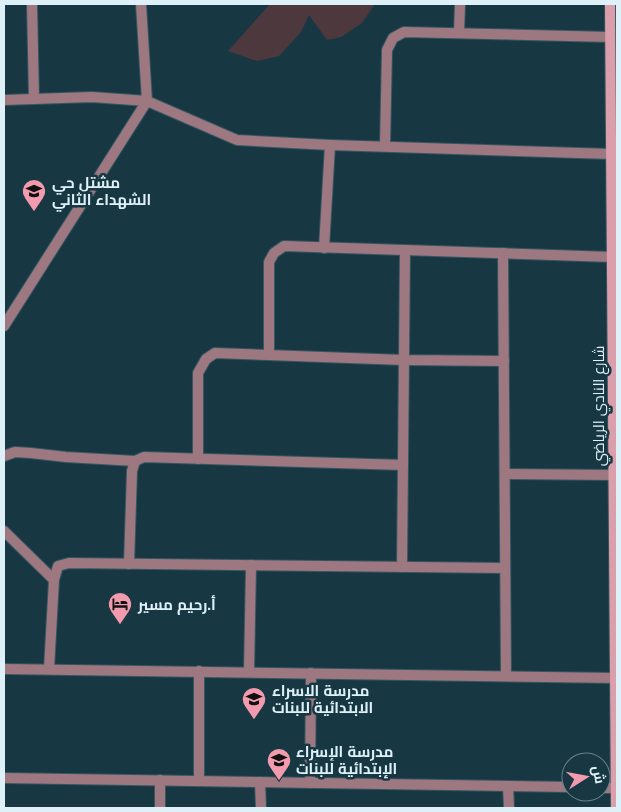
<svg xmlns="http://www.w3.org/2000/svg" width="621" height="812" font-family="Mulish,Cairo,sans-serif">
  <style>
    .green { fill: #4d393d }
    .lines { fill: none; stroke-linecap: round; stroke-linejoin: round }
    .minor-casing { stroke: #375660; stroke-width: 12 }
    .secondary-casing { stroke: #375660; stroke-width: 12 }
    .minor { stroke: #9d7880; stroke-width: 10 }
    .secondary { stroke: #da9fab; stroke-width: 10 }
    .labels { text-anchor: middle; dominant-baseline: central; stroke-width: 5; stroke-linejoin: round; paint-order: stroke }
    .poi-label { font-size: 15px; font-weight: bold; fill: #dff1f8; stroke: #173843; text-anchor: start }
    .street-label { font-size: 15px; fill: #dff1f8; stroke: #173843 }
  </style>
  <rect width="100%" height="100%" fill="#173843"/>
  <path class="green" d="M 270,4 L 375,4 L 362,23 L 341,37 L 327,40 L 309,15 L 301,32 L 279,56 L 257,61 L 228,51 Z"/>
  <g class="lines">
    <g class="minor-casing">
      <g id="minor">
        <path d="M 32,4 L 34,99"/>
        <path d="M 459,33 L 460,4"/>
        <path d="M 4,100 L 92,97 L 147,101 L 237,140 L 330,145 L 611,154"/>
        <path d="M 385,146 L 387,50 L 393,38 L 404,32 L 610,37"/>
        <path d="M 324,248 L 330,145"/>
        <path d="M 503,253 L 506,675"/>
        <path d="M 4,326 L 147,101 L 141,4"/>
        <path d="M 269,355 L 269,262 L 274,253 L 284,246 L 612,257"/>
        <path d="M 4,456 L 15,452 L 31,453 L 66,457 L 135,461 L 144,457 L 403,465"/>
        <path d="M 198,459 L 198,373 L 206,359 L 215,353 L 404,360 L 504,361"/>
        <path d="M 505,474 L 613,475"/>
        <path d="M 4,531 L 54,580"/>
        <path d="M 129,564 L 132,471 L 135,461"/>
        <path d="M 402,567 L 405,250"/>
        <path d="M 4,669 L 615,678"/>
        <path d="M 49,669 L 54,580 L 58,566 L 69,563 L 504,568"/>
        <path d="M 249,672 L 251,565"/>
        <path d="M 4,778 L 571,787"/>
        <path d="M 160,780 L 160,808"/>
        <path d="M 199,781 L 199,671"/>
        <path d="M 260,782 L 261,808"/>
        <path d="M 310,783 L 311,673"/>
        <path d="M 508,786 L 509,808"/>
        <path d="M 601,788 L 616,788"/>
      </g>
    </g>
    <g class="secondary-casing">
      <path id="secondary" d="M 610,4 L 616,808"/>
    </g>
    <use href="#minor" class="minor"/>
    <use href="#secondary" class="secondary"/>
  </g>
  <defs>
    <g id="school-pin" transform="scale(1.25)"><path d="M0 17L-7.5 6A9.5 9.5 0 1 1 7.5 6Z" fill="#f29aae" stroke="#173843"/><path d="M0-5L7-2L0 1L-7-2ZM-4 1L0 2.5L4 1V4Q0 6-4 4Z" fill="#111"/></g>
    <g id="hotel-pin" transform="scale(1.25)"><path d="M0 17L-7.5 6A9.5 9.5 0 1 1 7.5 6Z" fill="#f29aae" stroke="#173843"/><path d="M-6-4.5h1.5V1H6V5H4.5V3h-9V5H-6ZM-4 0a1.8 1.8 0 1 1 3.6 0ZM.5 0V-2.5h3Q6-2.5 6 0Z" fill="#111"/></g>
  </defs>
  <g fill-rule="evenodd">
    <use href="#school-pin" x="34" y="191"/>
    <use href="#hotel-pin" x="120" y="604"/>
    <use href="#school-pin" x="254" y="699"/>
    <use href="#school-pin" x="279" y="760"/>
  </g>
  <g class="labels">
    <g class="poi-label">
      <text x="52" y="182">مشتل حي<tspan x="52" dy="17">الشهداء الثاني</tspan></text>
      <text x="138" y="604">أ.رحيم مسير</text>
      <text x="272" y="690">مدرسة الاسراء<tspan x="272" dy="17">الابتدائية للبنات</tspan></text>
      <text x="296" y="751">مدرسة الإسراء<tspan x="296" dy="17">الإبتدائية للبنات</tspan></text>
    </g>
    <g class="street-label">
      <text transform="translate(598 406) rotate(-90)">شارع النادي الرياضي</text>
    </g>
  </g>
  <rect width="621" height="812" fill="none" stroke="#dff1f8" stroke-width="10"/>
  <g transform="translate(586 777) rotate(79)"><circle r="24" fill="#173843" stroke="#67828b"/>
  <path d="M0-4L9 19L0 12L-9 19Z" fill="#f29aae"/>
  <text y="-8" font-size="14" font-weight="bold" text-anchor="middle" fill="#dff1f8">ش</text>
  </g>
</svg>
